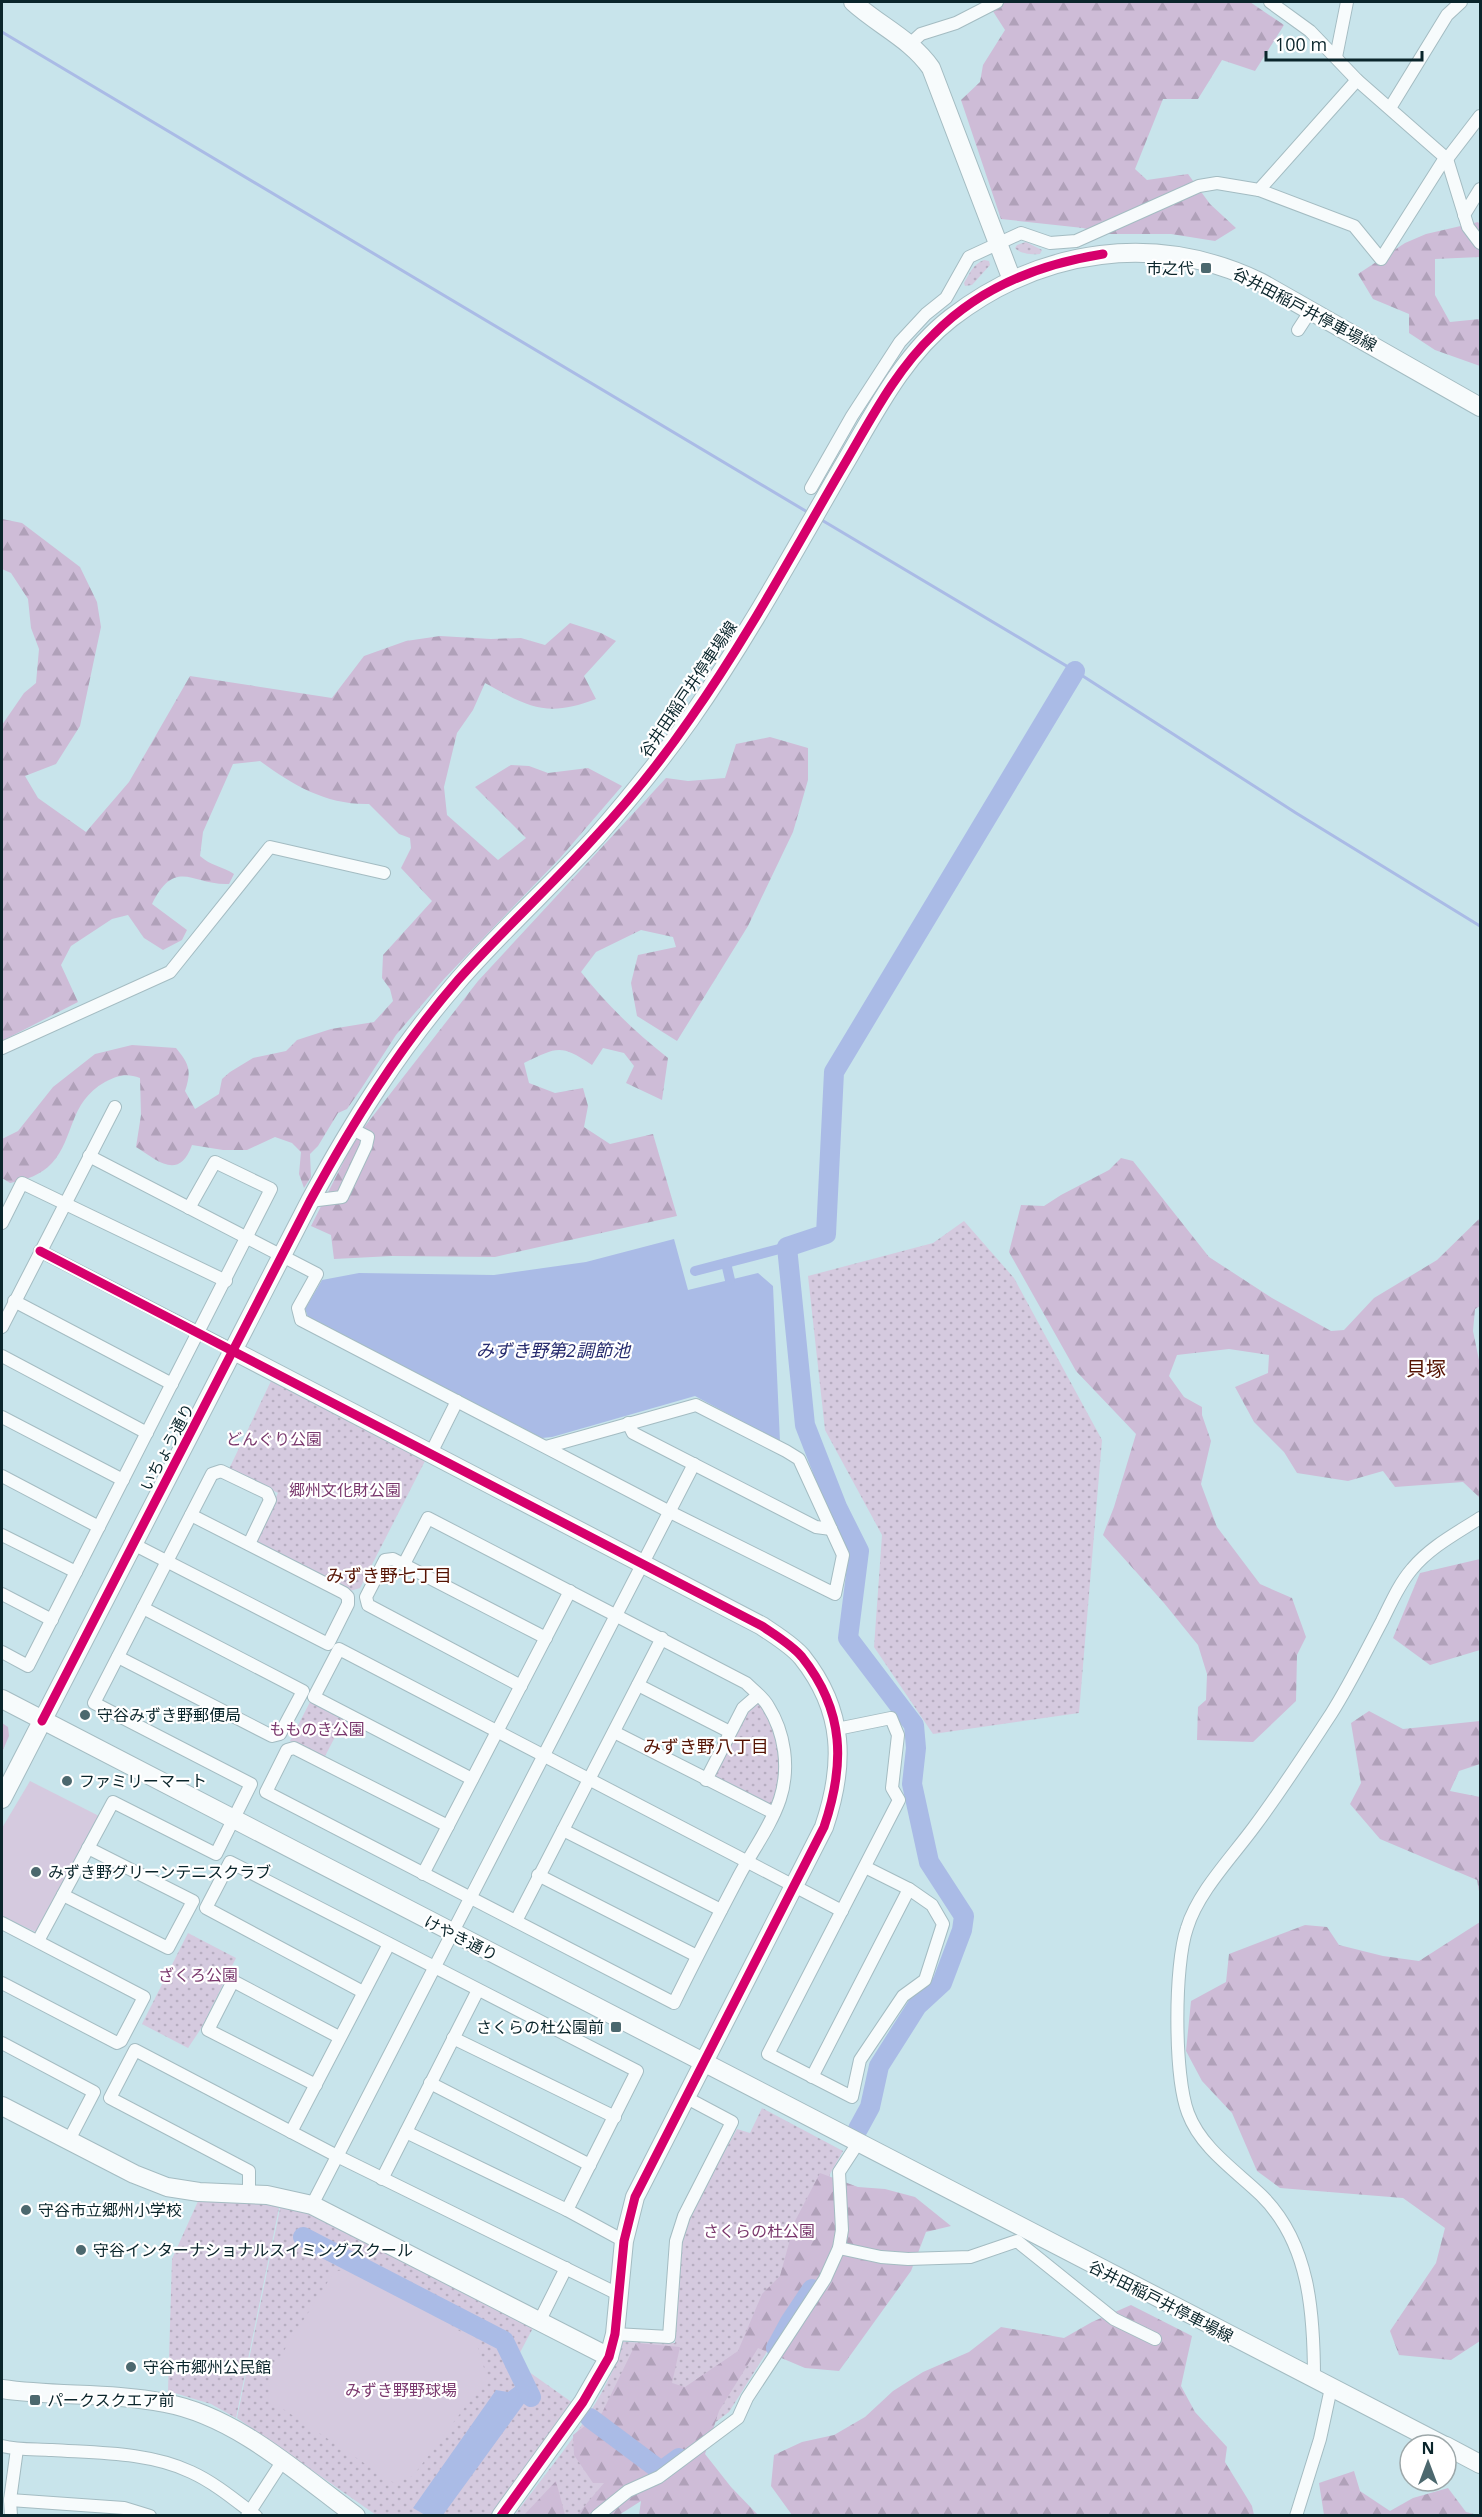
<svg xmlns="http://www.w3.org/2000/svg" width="1482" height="2517" font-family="'Open Sans','Noto Sans JP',sans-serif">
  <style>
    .grass { fill: url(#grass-dots) }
    .forest { fill: url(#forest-firs) }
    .pitch { fill: #d5cadf }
    .water { fill: #aabbe6 }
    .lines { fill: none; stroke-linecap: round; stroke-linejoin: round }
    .stream { stroke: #aabbe6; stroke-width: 3 }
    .canal { stroke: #aabbe6; stroke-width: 10 }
    .river { stroke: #aabbe6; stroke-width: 20 }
    .street-casing { stroke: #a4bcc2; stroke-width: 14 }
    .secondary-casing { stroke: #a4bcc2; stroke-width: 20 }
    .street { stroke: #f7fbfc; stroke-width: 12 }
    .secondary { stroke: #f7fbfc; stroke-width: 18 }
    .cycleway-casing { stroke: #fff; stroke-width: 13 }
    .cycleway { stroke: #d6006c; stroke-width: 9 }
    .poi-dot { fill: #4c686e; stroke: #fff; stroke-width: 2 }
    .labels { text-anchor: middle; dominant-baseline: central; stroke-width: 4.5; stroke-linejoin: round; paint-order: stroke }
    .poi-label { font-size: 16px; fill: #0a252b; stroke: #fff; text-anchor: start }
    .street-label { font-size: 16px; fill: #0a252b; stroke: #fff }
    .park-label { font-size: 16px; fill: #7a386d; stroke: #fff }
    .water-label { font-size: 18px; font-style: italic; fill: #262b6e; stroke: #fff }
    .neighbourhood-label { font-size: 18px; fill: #561404; stroke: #fff }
    .quarter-label { font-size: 20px; fill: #561404; stroke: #fff }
  </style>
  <defs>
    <pattern id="grass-dots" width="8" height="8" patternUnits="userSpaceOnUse" patternTransform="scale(1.5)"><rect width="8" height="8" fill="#d5cadf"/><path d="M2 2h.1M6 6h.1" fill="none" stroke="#b6adc0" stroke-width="1.8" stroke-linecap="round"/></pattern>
    <pattern id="forest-firs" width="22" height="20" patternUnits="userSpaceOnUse" patternTransform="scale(1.5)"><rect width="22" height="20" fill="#cebcd7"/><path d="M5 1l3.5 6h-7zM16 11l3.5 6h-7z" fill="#b0a1b9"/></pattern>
  </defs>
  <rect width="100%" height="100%" fill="#c8e4eb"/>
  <g class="grass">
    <path d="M 1026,242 L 1042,250 L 1040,254 C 1033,255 1020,254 1015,248 L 1017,245 Z"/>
    <path d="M 984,260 L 989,261 L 990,265 L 972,285 L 965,286 L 964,283 C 970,273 973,264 984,260 Z"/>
    <path d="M 964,1221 L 1014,1278 L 1102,1440 L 1079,1713 L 933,1734 L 874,1647 L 882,1535 L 825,1430 L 808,1276 L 933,1243 Z"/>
    <path d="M 271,1381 L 425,1461 L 360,1588 L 350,1591 L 257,1544 L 256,1538 L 278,1493 L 229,1469 Z"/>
    <path d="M 311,1700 L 345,1718 L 324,1758 L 290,1741 Z"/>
    <path d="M 757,1701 C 783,1737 784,1763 773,1805 L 768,1806 L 713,1779 L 746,1710 Z"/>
    <path d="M 188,1933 L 236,1958 L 202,2027 L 188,2048 L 142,2024 Z"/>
    <path d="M 762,2108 L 843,2151 L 830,2174 L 830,2247 L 784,2319 L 765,2355 L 729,2412 L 667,2459 L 615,2515 L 514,2516 C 552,2464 606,2404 623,2342 L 675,2343 L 682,2242 L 694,2207 L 737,2129 L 750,2133 Z"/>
    <path d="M 199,2199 L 280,2203 L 236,2418 L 211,2404 L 168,2391 L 172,2259 Z"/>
    <path d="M 281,2204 L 303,2209 L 534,2326 L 515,2362 L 573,2403 L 491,2516 L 376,2515 L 237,2418 Z"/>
  </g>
  <g class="forest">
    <path d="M 987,2 L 1250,2 L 1284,25 L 1255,71 L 1222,60 L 1198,99 L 1163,99 L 1135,169 L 1147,180 L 1188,174 L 1210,204 L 1236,228 L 1215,241 L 1171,234 L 1105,234 L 1083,228 L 1001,219 L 961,100 L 980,82 L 983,65 L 1005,30 Z"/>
    <path d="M 1478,222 L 1480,225 L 1480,257 L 1435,259 L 1435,295 L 1450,322 L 1480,319 L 1480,366 L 1435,350 L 1409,333 L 1409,314 L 1373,299 L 1358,274 L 1405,243 L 1426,234 Z"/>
    <path d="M 2,519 L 22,523 L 80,567 L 97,602 L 101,627 L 80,726 L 56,764 L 25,776 L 38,798 L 86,832 L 129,782 L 190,676 L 332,698 L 364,656 L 406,641 L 440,636 L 491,639 L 521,638 L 545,645 L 570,623 L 601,633 L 616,641 L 584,676 L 596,699 C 547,718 528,707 485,683 L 473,710 L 457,733 L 444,787 L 447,815 L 498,860 L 526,838 L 475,787 L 511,765 L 529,766 L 548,773 L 588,768 L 622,786 L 561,857 L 444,979 L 396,1035 L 361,1089 L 347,1109 L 338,1113 L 318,1146 L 310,1154 L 311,1177 L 304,1188 L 299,1174 L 301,1152 L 292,1143 L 275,1137 L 247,1150 L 223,1150 L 192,1145 C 179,1181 158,1161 136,1147 L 141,1115 L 140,1078 C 127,1073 118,1075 105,1082 C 68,1103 75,1138 52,1163 C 41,1175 26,1180 10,1183 L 2,1178 L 2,1139 L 18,1131 L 53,1087 L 95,1054 L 132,1045 L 176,1048 C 189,1064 192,1070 185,1091 L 195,1109 L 219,1094 L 222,1079 L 230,1072 L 253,1058 L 286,1051 L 297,1040 L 331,1029 L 374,1022 L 393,1001 L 390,989 L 382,978 L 383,955 L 432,901 L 401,868 L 411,848 L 410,838 L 399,834 L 369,804 C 326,805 293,785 260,761 L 233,764 L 203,832 L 200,856 C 211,866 222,866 234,874 L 229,884 C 193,886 176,856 152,904 L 187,930 L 182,940 L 163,950 L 144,938 L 128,915 L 112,919 L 71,946 L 61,965 L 78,1002 L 2,1041 L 2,725 L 24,693 L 36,683 L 39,649 L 31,628 L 28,599 L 11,573 L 2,569 Z"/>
    <path d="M 770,737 L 808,748 L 808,780 L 793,832 L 748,926 L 677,1041 L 637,1016 L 631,983 L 638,955 L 676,947 L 673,937 L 641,930 L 596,952 L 581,972 C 608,1006 634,1031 668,1058 L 662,1100 L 626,1083 L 634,1066 L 624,1053 L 603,1048 L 592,1065 C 560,1044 558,1047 524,1063 L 529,1083 L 555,1093 L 583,1088 L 588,1106 L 584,1127 L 610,1144 L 653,1134 L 677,1216 L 495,1257 L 392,1256 L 334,1259 L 331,1235 L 311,1226 L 355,1139 L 478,981 L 666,778 L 688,781 L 725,778 L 736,744 Z"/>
    <path d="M 1121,1158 L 1133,1161 L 1209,1257 L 1272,1298 L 1331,1331 L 1344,1330 L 1374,1298 L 1437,1260 L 1480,1218 L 1480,1306 L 1475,1309 L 1473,1331 L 1480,1365 L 1480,1498 L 1463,1482 L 1395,1487 L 1383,1471 L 1348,1481 L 1297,1473 L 1284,1452 L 1254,1422 L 1235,1387 L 1268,1373 L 1269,1355 L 1229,1349 L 1177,1355 L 1169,1376 L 1184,1397 L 1202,1407 L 1202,1415 L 1211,1441 L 1201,1484 L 1217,1527 L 1260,1584 L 1292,1598 L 1306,1637 L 1297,1655 L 1296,1701 L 1253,1742 L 1197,1740 L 1198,1707 L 1206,1700 L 1207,1674 L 1198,1645 L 1164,1603 L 1103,1535 L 1114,1507 L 1136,1434 L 1076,1371 L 1009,1252 L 1021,1205 L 1044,1206 L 1061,1195 L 1109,1170 Z"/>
    <path d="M 1480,1559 L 1480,1650 L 1430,1665 L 1393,1638 L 1420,1573 Z"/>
    <path d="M 1369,1711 L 1403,1729 L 1480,1721 L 1480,1764 L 1459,1771 L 1450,1791 L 1480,1797 L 1480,1897 L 1477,1880 L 1380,1839 L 1350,1804 L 1361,1783 L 1351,1723 Z"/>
    <path d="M 2,1723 L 8,1727 L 9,1736 L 2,1752 Z"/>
    <path d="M 1480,1922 L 1480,2341 L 1451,2360 L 1399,2355 L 1390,2331 L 1436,2263 L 1445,2228 L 1403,2198 L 1280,2188 L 1257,2171 L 1232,2113 L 1202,2081 L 1186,2051 L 1191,2001 L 1226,1982 L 1229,1954 L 1305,1925 L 1327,1927 L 1339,1945 L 1383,1956 L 1419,1961 Z"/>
    <path d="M 820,2173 L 858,2187 L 885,2189 L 915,2197 L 951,2226 L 926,2232 L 911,2271 L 839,2371 L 805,2368 L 758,2348 L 719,2411 L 705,2454 L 731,2487 L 758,2515 L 639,2515 L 641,2501 L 619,2515 L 577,2515 L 604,2483 L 593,2483 L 574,2455 L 573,2435 L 602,2413 L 636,2343 L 680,2347 L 672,2383 L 685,2387 L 738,2351 L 762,2294 L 780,2276 L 795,2221 Z"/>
    <path d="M 1131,2305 L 1192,2336 L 1181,2386 L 1195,2412 L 1227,2447 L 1225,2462 L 1252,2506 L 1254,2515 L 792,2515 L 771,2486 L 774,2455 L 802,2442 L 834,2435 L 865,2417 L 893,2391 L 923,2372 L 969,2352 L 1001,2327 L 1064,2338 L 1092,2322 Z"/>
    <path d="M 1354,2471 L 1360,2491 L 1390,2511 L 1413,2498 L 1448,2488 L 1466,2512 L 1478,2515 L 1324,2515 L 1319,2483 Z"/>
    <path d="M 556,2481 L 565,2515 L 524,2515 Z"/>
  </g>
  <g class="pitch">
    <path d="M 30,1781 L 99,1816 L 38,1933 L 2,1916 L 2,1828 Z"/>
    <path d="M 354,2267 L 476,2341 L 487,2378 L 413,2476 L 394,2483 L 268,2399 L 271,2371 L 334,2272 Z"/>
  </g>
  <g class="water">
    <path d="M 674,1239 L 688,1290 L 758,1273 L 773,1286 L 780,1442 L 695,1396 L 552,1437 L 542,1438 L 308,1317 L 305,1309 L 322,1280 L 359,1273 L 494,1275 L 586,1262 Z"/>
    <path d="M 520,2383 L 528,2398 L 443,2515 L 425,2515 L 413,2508 L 496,2390 L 508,2392 Z"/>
  </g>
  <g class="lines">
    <g class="stream">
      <path d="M 2,32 L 809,513"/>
      <path d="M 820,519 L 1075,671 L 1296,813 L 1480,926"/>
    </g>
    <g class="canal">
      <path d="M 726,1263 L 730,1280"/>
      <path d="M 695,1271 L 787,1247"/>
    </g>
    <g class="river">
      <path d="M 858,2129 L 870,2107 L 879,2066 L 917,2006 L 942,1983 L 962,1930 L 964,1916 L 929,1862 L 912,1784 L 916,1748 L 914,1725 L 848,1638 L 859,1551 L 837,1507 L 805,1425 L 787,1247 L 826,1234 L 834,1072 L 1075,671"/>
      <path d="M 303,2237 L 504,2341 L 531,2397"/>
      <path d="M 776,2348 L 790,2322 L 812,2289"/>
      <path d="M 590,2418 L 661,2471 L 679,2458"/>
    </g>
    <g class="street-casing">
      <g id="street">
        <path d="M 1270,2 L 1310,31 L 1357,80 L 1447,159 L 1468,227 L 1480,243"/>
        <path d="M 910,44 L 921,34 L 956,23 L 997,2"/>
        <path d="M 1336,57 L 1347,2"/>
        <path d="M 1390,108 L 1447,15 L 1461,2"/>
        <path d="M 1447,159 L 1480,116"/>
        <path d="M 1259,190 L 1354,226 L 1381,259 L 1445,158"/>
        <path d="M 1464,215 L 1480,189"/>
        <path d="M 1298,330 L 1311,310"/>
        <path d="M 811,488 L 852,416 L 900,342 L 926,314 L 946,298 L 969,257 L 1021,233 L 1050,243 L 1076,241 L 1199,186 L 1217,183 L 1259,190 L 1357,80"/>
        <path d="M 2,1048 L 170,972 L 270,847 L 384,873"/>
        <path d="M 89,1156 L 317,1274 L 298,1308 L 301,1320 L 670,1512 L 835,1594 L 843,1555 L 799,1459 L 786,1451 L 696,1405 L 546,1447"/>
        <path d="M 310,1201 L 342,1197 L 366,1146 L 368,1137 L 350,1128"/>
        <path d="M 2,1223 L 22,1183 L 226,1281"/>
        <path d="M 40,1251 L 234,1351"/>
        <path d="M 14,1301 L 172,1384"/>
        <path d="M 2,1327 L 115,1107"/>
        <path d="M 2,1356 L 147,1433"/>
        <path d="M 2,1417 L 123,1480"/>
        <path d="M 628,1423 L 633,1433 L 816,1527 L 831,1529"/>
        <path d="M 431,1453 L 457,1401"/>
        <path d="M 2,1476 L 99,1527"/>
        <path d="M 2,1535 L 76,1572"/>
        <path d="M 133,1544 L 328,1644 L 348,1604 L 348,1597 L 344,1593 L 191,1515"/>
        <path d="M 404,1564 L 428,1518 L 746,1683 C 753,1690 763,1697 768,1706 C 785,1733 790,1768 780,1799 C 771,1826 752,1851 739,1876 C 717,1918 695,1960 674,2003 L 266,1792 L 287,1750 L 294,1748 L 448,1826"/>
        <path d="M 2,1594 L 52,1620"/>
        <path d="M 2,1652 L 28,1666 L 271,1189 L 215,1162 L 189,1208"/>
        <path d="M 118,1657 L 272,1736 L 280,1734 L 303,1691 L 143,1608"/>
        <path d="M 638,1685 L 730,1732"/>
        <path d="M 521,1686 L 368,1605 L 366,1597 L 385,1560 L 393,1559 L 546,1638"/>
        <path d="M 837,1729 L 891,1718 L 898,1735 L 892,1788 L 899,1800 L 768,2054 L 852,2097 L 860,2060 L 903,1996 L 925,1980 L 943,1924 L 932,1905 L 909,1889 L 865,1867"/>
        <path d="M 614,1732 L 774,1813"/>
        <path d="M 472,1779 L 314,1697 L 339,1649 L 842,1911"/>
        <path d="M 706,1780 L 743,1708 L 758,1695"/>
        <path d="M 563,1830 L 721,1910"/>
        <path d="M 423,1874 L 570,1591"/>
        <path d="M 538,1875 L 697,1956"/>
        <path d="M 63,1895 L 168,1948 L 193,1901 L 88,1848"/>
        <path d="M 516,1921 L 662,1638"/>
        <path d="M 2,1923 L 144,1997 L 121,2041 L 117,2043 L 2,1983"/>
        <path d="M 38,1941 L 113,1802 L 216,1854 L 251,1784 L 94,1703 L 212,1474 L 221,1471 L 267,1493 L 270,1500 L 249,1544"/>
        <path d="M 363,1992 L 206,1908 L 230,1862 L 637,2071 L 567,2210"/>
        <path d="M 453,2038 L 615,2117"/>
        <path d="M 2,2043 L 94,2092 L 69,2140"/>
        <path d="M 812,2077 L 909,1889"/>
        <path d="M 430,2083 L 590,2165"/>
        <path d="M 316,2085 L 208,2030 L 233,1981 L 339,2037"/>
        <path d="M 291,2132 L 389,1944"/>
        <path d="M 406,2132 L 567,2210 L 624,2241"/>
        <path d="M 382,2179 L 478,1990"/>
        <path d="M 249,2194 L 249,2171 L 110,2098 L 135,2050 L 337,2156 L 618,2294"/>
        <path d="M 312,2205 L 694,1464"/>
        <path d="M 839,2248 L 881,2257 L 908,2259 L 970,2257 L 1017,2241 L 1114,2319 L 1155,2339"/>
        <path d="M 539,2322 L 566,2268"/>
        <path d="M 615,2334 L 669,2337 L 676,2241 L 684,2216 L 732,2122 L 685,2097"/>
        <path d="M 1314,2379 C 1314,2314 1310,2243 1261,2195 C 1235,2170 1201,2148 1188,2113 C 1174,2076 1174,1965 1187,1928 C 1198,1892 1232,1857 1254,1827 C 1281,1791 1306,1752 1331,1714 C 1350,1684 1365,1653 1382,1621 C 1391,1603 1399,1584 1412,1569 C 1430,1547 1457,1533 1480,1518"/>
        <path d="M 2,2446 C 18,2450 34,2449 52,2450 C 97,2453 149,2452 191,2472 C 215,2483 235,2500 256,2516"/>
        <path d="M 10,2500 L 124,2508 L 150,2516"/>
        <path d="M 11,2516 L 10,2500 L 17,2449"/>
        <path d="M 247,2516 L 282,2462"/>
        <path d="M 597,2516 L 628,2491 L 659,2477 L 738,2418 L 747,2398 L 825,2279 L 839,2248 L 842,2230 L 839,2172 L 858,2143"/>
        <path d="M 1296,2516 L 1320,2439 L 1331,2388"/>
      </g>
    </g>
    <g class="secondary-casing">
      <g id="secondary">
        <path d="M 853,2 C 878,25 911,39 931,68 L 1012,280"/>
        <path d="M 234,1351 L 762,1626 C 775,1635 792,1645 802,1657 C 845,1711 845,1765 824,1827 L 635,2197 L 624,2241 L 615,2334 L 609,2357 L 583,2402 L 501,2516"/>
        <path d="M 2,1699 L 1443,2445"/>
        <path d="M 2,1799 L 310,1201 C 353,1122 398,1050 457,982 C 501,931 551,886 596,837 C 629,799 661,760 690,719 C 746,639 793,553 842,468 C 873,416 902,356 951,318 C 1042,248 1156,232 1260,282 L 1480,407"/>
        <path d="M 2,2106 L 134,2174 L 167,2187 L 199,2192 L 267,2195 L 312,2205 L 609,2357"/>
        <path d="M 2,2389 C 56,2397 111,2392 165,2403 C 236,2416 299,2474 356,2516"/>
        <path d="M 1446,2446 L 1480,2464"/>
      </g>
    </g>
    <use href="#street" class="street"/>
    <use href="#secondary" class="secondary"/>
    <g class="cycleway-casing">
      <g id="cycleway">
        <path d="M 40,1251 L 762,1626 C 775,1635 792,1645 802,1657 C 845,1711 845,1765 824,1827 L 635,2197 L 624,2241 L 615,2334 L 609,2357 L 583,2402 L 501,2516"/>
        <path d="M 42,1721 L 310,1201 C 353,1122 399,1048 458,980 C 502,931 550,887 594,838 C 629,801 661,761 690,719 C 746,640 792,554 841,470 C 869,423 894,372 934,334 C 979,288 1040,264 1103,254"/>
      </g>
    </g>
    <use href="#cycleway" class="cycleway"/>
  </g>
  <g class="poi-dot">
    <rect x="1200" y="262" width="12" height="12" rx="3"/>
    <circle cx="85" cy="1715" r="6"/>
    <circle cx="67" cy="1781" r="6"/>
    <circle cx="36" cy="1872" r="6"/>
    <rect x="610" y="2021" width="12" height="12" rx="3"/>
    <circle cx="26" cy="2210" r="6"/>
    <circle cx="81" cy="2250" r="6"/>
    <circle cx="131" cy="2367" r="6"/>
    <rect x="29" y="2394" width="12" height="12" rx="3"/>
  </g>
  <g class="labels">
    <g class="poi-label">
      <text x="1194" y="268" text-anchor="end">市之代</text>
      <text x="97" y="1715">守谷みずき野郵便局</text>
      <text x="79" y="1781">ファミリーマート</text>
      <text x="48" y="1872">みずき野グリーンテニスクラブ</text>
      <text x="604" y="2027" text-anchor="end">さくらの杜公園前</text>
      <text x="38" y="2210">守谷市立郷州小学校</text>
      <text x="93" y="2250">守谷インターナショナルスイミングスクール</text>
      <text x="143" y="2367">守谷市郷州公民館</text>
      <text x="47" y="2400">パークスクエア前</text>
    </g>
    <g class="street-label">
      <text transform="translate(1305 309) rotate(28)">谷井田稲戸井停車場線</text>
      <text transform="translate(688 689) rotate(-56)">谷井田稲戸井停車場線</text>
      <text transform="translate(167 1447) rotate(-62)">いちょう通り</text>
      <text transform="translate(461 1938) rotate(27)">けやき通り</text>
      <text transform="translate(1161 2301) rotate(27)">谷井田稲戸井停車場線</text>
    </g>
    <g class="park-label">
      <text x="274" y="1439">どんぐり公園</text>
      <text x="345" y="1490">郷州文化財公園</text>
      <text x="317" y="1729">もものき公園</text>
      <text x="198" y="1975">ざくろ公園</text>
      <text x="759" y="2231">さくらの杜公園</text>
      <text x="401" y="2390">みずき野野球場</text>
    </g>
    <g class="water-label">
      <text x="553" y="1350">みずき野第2調節池</text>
    </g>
    <g class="neighbourhood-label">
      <text x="389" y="1575">みずき野七丁目</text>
      <text x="706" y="1746">みずき野八丁目</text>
    </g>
    <g class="quarter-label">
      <text x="1426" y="1368">貝塚</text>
    </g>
  </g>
  <rect width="1482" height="2517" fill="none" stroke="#0a252b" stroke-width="6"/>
  <g transform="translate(1428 2463)"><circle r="28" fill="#ffffff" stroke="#9da8aa" stroke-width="1.5"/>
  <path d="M0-4.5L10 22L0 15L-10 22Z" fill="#4c686e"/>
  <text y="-9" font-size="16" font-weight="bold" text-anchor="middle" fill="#0a252b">N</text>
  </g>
  <path d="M1266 51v9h156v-9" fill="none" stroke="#0a252b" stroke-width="3"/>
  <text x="1275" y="51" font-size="18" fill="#0a252b" stroke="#ffffff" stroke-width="4.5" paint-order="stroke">100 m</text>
</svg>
